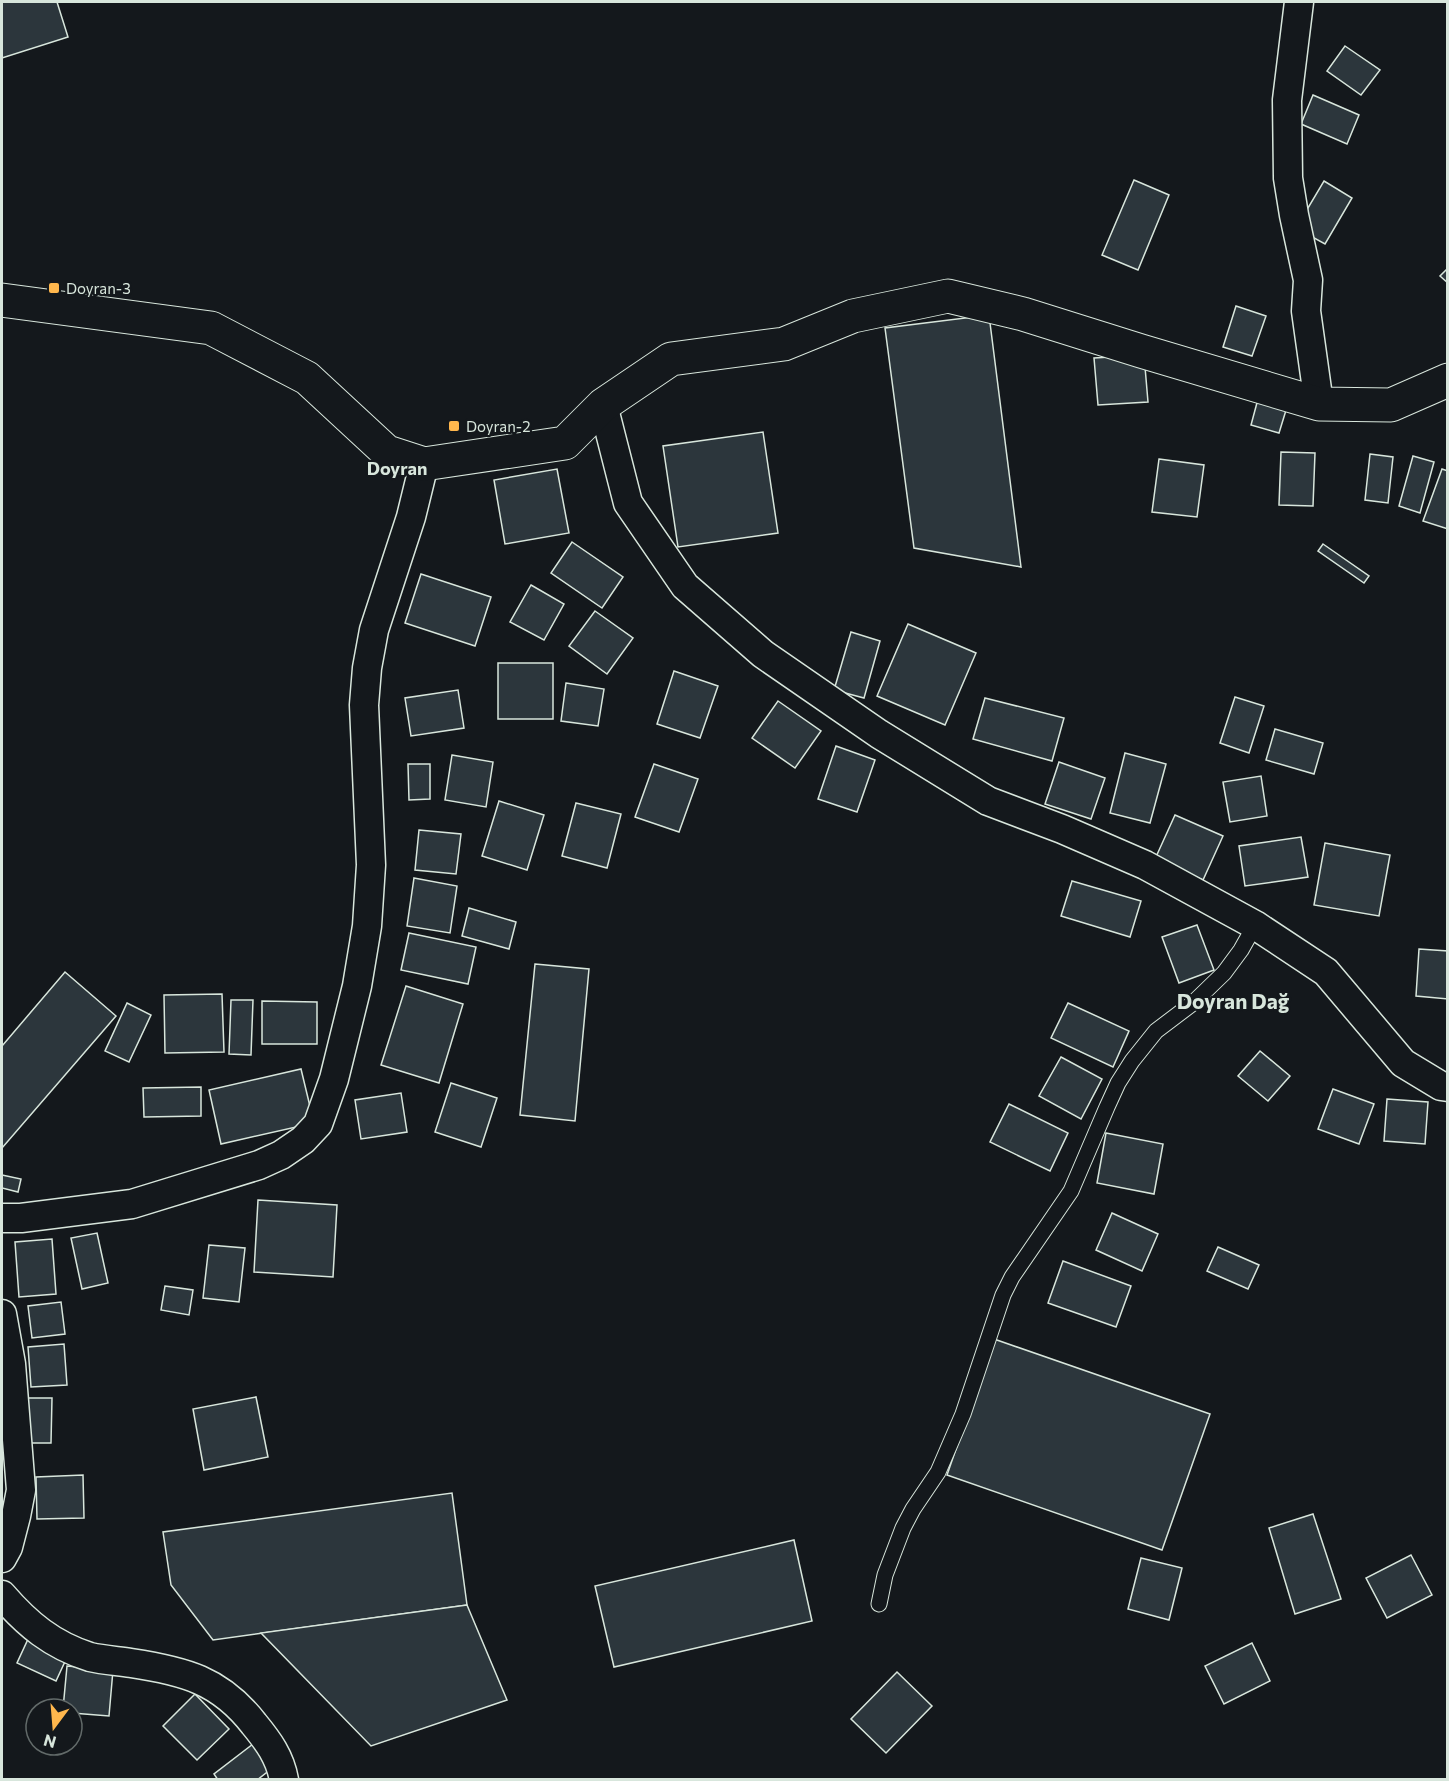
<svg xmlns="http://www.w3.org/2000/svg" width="1449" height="1781" font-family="Commissioner,sans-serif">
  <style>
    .building { fill: #2c363c; stroke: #d8e6dc; stroke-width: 1.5 }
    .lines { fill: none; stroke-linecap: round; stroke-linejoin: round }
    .service-casing { stroke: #d8e6dc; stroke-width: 17 }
    .minor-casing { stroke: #d8e6dc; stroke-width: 31 }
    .tertiary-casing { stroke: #d8e6dc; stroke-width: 35 }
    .service { stroke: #14181c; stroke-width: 15 }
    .minor { stroke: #14181c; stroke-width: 28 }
    .tertiary { stroke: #14181c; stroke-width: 33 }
    .poi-dot { fill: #ffb74d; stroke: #14181c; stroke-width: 2 }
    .labels { text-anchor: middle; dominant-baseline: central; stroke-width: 4.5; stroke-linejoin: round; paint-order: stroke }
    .poi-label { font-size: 15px; fill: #d8e6dc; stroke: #14181c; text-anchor: start }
    .quarter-label { font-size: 18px; font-weight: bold; fill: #d8e6dc; stroke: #14181c }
    .district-label { font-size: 21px; font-weight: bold; fill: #d8e6dc; stroke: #14181c }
  </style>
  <rect width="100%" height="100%" fill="#14181c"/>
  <g class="building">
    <path d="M 2,2 L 57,2 L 68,37 L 2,58 Z"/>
    <path d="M 1345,46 L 1380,70 L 1361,95 L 1327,71 Z"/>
    <path d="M 1313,95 L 1359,115 L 1347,144 L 1301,124 Z"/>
    <path d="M 1134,180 L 1169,195 L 1138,270 L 1102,255 Z"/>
    <path d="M 1324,181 L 1352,198 L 1325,244 L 1296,228 Z"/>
    <path d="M 1448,268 L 1448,283 L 1440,276 Z"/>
    <path d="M 1236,306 L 1266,316 L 1252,356 L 1223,347 Z"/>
    <path d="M 989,315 L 1021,567 L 914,548 L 885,328 Z"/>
    <path d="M 1144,355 L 1148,402 L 1098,405 L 1094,358 Z"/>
    <path d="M 1258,399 L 1287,407 L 1279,433 L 1251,425 Z"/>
    <path d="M 763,432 L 778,533 L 678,547 L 663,446 Z"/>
    <path d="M 1281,452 L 1315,453 L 1313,506 L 1279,505 Z"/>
    <path d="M 1370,454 L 1393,457 L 1388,503 L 1365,500 Z"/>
    <path d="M 1413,456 L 1434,462 L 1420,513 L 1399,506 Z"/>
    <path d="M 1159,459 L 1204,465 L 1197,517 L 1152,512 Z"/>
    <path d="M 557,469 L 569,533 L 505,544 L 494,480 Z"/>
    <path d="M 1442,469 L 1448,471 L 1448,529 L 1423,521 Z"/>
    <path d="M 572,542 L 623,577 L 602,608 L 551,573 Z"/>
    <path d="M 1323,544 L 1369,576 L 1364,583 L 1318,551 Z"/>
    <path d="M 421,574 L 491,597 L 475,646 L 405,623 Z"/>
    <path d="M 531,585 L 564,604 L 544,640 L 510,622 Z"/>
    <path d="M 595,611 L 633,638 L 607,674 L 569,646 Z"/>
    <path d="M 908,624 L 976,653 L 945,725 L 877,696 Z"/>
    <path d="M 851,632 L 880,641 L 864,698 L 834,690 Z"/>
    <rect x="498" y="663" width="55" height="56"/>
    <path d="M 674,671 L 718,686 L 700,738 L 657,724 Z"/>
    <path d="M 566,683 L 604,689 L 598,726 L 561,721 Z"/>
    <path d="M 458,690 L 464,728 L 411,736 L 405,698 Z"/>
    <path d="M 1235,697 L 1264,706 L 1249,753 L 1220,743 Z"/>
    <path d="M 985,698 L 1064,718 L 1052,761 L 973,739 Z"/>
    <path d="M 778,701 L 821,731 L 795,768 L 752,738 Z"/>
    <path d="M 1275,729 L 1323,743 L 1314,774 L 1266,760 Z"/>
    <path d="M 836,746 L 875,760 L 857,812 L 818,799 Z"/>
    <path d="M 1125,753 L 1166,764 L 1150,823 L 1110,813 Z"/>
    <path d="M 452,755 L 493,762 L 486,807 L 445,800 Z"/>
    <path d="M 1059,762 L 1105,778 L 1091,819 L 1045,804 Z"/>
    <path d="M 408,764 L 430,764 L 430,799 L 409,800 Z"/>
    <path d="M 654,764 L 698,779 L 679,832 L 635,817 Z"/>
    <path d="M 1261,776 L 1267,816 L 1230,822 L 1223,782 Z"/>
    <path d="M 499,801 L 544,815 L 527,870 L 482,856 Z"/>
    <path d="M 576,803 L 621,814 L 607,868 L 562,856 Z"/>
    <path d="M 1175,815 L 1223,836 L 1203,880 L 1155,859 Z"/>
    <path d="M 419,830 L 461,834 L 456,874 L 415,870 Z"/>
    <path d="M 1301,837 L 1308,877 L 1245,886 L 1239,846 Z"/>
    <path d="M 1325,843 L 1390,855 L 1379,916 L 1314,905 Z"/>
    <path d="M 414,878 L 457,886 L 450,933 L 407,926 Z"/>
    <path d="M 1072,881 L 1141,901 L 1130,937 L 1061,916 Z"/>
    <path d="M 469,908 L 516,922 L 509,949 L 462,936 Z"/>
    <path d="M 1197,925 L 1214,970 L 1179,983 L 1162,937 Z"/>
    <path d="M 409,933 L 476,947 L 468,984 L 401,970 Z"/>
    <path d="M 1419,949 L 1448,951 L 1448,999 L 1416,996 Z"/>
    <path d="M 535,964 L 589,969 L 575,1121 L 520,1115 Z"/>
    <path d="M 65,972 L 116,1016 L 2,1148 L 2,1046 Z"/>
    <path d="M 406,986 L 463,1004 L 439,1083 L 381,1065 Z"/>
    <path d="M 222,994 L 224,1052 L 165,1053 L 164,995 Z"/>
    <path d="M 231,1000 L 253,1000 L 251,1055 L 229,1054 Z"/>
    <path d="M 262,1001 L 317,1002 L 317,1044 L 262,1044 Z"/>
    <path d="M 127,1003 L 151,1015 L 129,1062 L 105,1051 Z"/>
    <path d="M 1068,1003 L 1129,1031 L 1113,1067 L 1051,1038 Z"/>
    <path d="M 1260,1051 L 1290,1076 L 1268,1101 L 1238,1076 Z"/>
    <path d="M 1061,1057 L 1102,1079 L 1081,1119 L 1039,1096 Z"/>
    <path d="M 301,1069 L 314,1123 L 221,1144 L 209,1090 Z"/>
    <path d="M 451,1083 L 497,1098 L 481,1147 L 435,1132 Z"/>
    <path d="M 201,1087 L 201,1116 L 144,1117 L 143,1088 Z"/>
    <path d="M 1333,1089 L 1374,1104 L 1359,1144 L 1318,1129 Z"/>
    <path d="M 401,1093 L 407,1132 L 361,1139 L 355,1100 Z"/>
    <path d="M 1387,1099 L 1428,1102 L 1425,1144 L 1384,1141 Z"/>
    <path d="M 1009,1104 L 1068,1133 L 1050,1171 L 990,1142 Z"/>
    <path d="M 1106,1133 L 1163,1144 L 1154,1194 L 1097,1183 Z"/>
    <path d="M 2,1175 L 21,1179 L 18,1192 L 2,1188 Z"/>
    <path d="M 258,1200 L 337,1205 L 333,1277 L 254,1272 Z"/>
    <path d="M 1112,1213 L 1158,1234 L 1142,1271 L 1096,1250 Z"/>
    <path d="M 97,1233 L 108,1283 L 82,1289 L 71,1238 Z"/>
    <path d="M 52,1239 L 56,1294 L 19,1297 L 15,1242 Z"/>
    <path d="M 209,1245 L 245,1248 L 239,1302 L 203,1298 Z"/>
    <path d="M 1218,1247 L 1259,1265 L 1248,1289 L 1207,1271 Z"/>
    <path d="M 1063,1261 L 1131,1286 L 1116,1327 L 1048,1303 Z"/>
    <path d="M 165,1286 L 193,1290 L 189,1315 L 161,1310 Z"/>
    <path d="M 61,1302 L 65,1334 L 32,1338 L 28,1306 Z"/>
    <path d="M 994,1339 L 1210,1414 L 1162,1550 L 947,1475 Z"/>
    <path d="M 64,1344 L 67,1385 L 31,1387 L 28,1347 Z"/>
    <path d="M 256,1397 L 268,1457 L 204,1470 L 193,1409 Z"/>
    <path d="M 25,1398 L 52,1398 L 51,1443 L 25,1443 Z"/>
    <path d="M 83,1475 L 84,1518 L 37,1519 L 36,1477 Z"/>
    <path d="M 452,1493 L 467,1605 L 213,1640 L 171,1585 L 163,1532 Z"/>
    <path d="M 1313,1514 L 1341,1599 L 1295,1614 L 1269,1528 Z"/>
    <path d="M 794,1540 L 812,1621 L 614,1667 L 595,1586 Z"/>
    <path d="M 1411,1555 L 1432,1595 L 1387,1618 L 1366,1578 Z"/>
    <path d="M 1141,1558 L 1182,1568 L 1169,1620 L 1128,1609 Z"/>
    <path d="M 467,1605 L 507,1700 L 371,1746 L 261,1633 Z"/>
    <path d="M 29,1637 L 68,1655 L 56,1681 L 17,1663 Z"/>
    <path d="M 1252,1643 L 1270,1681 L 1224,1704 L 1205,1666 Z"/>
    <path d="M 67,1666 L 113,1670 L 109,1716 L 72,1713 L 72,1709 L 63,1709 Z"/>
    <path d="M 897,1672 L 932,1706 L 886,1753 L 851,1719 Z"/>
    <path d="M 195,1694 L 229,1729 L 197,1760 L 163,1726 Z"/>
    <path d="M 253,1744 L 271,1769 L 257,1780 L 218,1780 L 214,1774 Z"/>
  </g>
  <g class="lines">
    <g class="service-casing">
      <path id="service" d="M 879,1604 L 885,1575 L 903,1528 L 913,1509 L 938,1472 L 963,1414 L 1003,1295 L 1012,1277 L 1071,1191 L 1107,1107 L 1118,1083 L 1132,1061 L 1156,1031 L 1193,1003 L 1224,973 L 1241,950 L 1255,925"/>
    </g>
    <g class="minor-casing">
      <g id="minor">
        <path d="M 1299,2 L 1287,100 L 1288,178 L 1294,215 L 1308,280 L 1306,311 L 1319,404"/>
        <path d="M 603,405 L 628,503 L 685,586 L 763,654 L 879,734 L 988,801 L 1062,829 L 1145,865 L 1255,925 L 1326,972 L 1403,1063 L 1441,1086 L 1448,1087"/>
        <path d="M 2,1218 L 21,1218 L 132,1204 L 259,1165 L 281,1155 L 303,1140 L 318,1124 L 334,1079 L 357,986 L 367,926 L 371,865 L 364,705 L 367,668 L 374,630 L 411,517 L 424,464"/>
        <path d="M 2,1314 L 11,1364 L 21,1490 L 16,1516 L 8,1547 L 2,1558"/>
        <path d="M 2,1595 C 27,1624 52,1645 90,1657 C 103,1660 118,1661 131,1663 C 184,1671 220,1680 254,1724 C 268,1741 280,1757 284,1780"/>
      </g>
    </g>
    <g class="tertiary-casing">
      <path id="tertiary" d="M 2,300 L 211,328 L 307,378 L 387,452 L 424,464 L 565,443 L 603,405 L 671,359 L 784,344 L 853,316 L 948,296 L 1023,314 L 1141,351 L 1319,404 L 1391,405 L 1448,380"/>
    </g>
    <use href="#service" class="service"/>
    <use href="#minor" class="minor"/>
    <use href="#tertiary" class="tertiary"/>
  </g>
  <g class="poi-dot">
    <rect x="48" y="282" width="12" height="12" rx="3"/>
    <rect x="448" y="420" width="12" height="12" rx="3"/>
  </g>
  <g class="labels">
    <g class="poi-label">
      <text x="66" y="288">Doyran-3</text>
      <text x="466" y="426">Doyran-2</text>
    </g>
    <g class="quarter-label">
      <text x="397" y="468">Doyran</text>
    </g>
    <g class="district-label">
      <text x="1233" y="1000">Doyran Dağ</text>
    </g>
  </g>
  <rect width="1449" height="1781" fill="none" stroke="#d8e6dc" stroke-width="6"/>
  <g transform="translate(54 1727) rotate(196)"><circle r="28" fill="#14181c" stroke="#626a69" stroke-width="1.5"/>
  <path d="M0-4.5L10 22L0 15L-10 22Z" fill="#ffb74d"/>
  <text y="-9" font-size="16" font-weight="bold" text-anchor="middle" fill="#d8e6dc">N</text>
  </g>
</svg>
